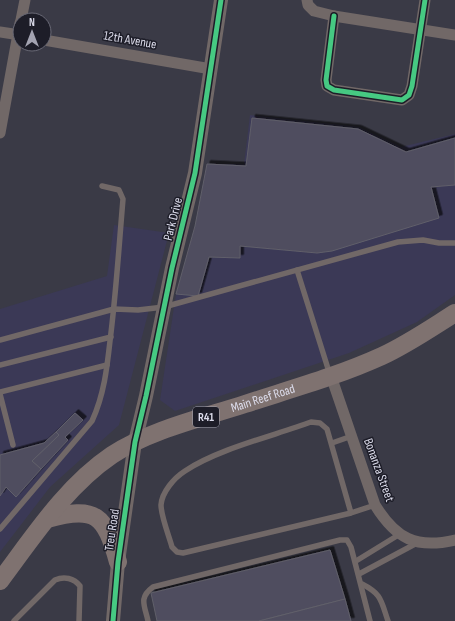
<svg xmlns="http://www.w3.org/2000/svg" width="455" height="621" font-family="'Sofia Sans Condensed',sans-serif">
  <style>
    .built { fill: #3b3956 }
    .building { fill: #4f4d5e; stroke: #605f6a; filter: url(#shadow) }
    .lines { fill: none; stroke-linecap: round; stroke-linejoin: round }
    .service { stroke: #716867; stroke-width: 5.5 }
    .minor { stroke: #716867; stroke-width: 11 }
    .tertiary { stroke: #716867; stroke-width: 14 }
    .primary { stroke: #7f7270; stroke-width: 18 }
    .cycleway-casing { stroke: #1d1d28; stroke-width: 8 }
    .cycleway { stroke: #46c982; stroke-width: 5 }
    .labels { text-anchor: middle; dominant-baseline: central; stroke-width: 3; stroke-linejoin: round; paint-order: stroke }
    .shield { fill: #1d1d28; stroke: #a3a3b0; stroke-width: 1 }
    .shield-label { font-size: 12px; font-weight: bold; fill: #dcdceb }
    .street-label { font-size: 13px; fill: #dcdceb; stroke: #1d1d28 }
  </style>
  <defs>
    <filter id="shadow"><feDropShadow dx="3.5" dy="-3.5" stdDeviation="0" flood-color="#0009"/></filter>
  </defs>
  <rect width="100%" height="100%" fill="#3a3a46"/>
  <g class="built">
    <path d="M 250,115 L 359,127 L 401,147 L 455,134 L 455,295 L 417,322 L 349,353 L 175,411 L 160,400 L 176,294 L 195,226 L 207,164 L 244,164 Z"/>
    <path d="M 114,225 L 169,233 L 119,425 L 50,487 L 0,552 L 0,309 L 107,276 Z"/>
  </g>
  <g class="building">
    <path d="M 252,118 L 358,129 L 406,152 L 455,138 L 455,185 L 431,187 L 439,218 L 332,251 L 317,253 L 240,246 L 240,258 L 209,257 L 198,296 L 176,294 L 195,226 L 207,164 L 246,166 Z"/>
    <path d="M 75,413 L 83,420 L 65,437 L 68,440 L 41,469 L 32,461 L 59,435 L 56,432 Z"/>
    <path d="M 56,432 L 59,435 L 32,461 L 41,469 L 16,497 L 6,487 L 0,496 L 0,455 L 44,443 Z"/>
    <path d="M 330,550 L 345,599 L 259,621 L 157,621 L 151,593 Z"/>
    <path d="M 345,599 L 351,621 L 259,621 Z"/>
  </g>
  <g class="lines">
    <g class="service">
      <path d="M 297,270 L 330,375"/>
      <path d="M 0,340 L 114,309 L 138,310 L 164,307 L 398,242 L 423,240 L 439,243 L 455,243"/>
      <path d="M 0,365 L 111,337"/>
      <path d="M 0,392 L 107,365"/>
      <path d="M 0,394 L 13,445"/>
      <path d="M 332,443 L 352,436"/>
      <path d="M 351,513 L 327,429 L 320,423 L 311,422 C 273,436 218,449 185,471 C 174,478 162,492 161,505 C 161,516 169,536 172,547 L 177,552 L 183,553 L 351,513 L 375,505"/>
      <path d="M 0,529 L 92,421 C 104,395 107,368 110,341 C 116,294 119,246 123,199 L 119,190 L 102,186"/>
      <path d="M 356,561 L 400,534"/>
      <path d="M 359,574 L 417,543"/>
      <path d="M 362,584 C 382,594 381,601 388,621"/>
      <path d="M 14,621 L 55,580 C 64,576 74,578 80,586 L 79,621"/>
      <path d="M 148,621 C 145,606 138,598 153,587 L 340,540 L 347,540 L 351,547 L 370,621"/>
    </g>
    <g class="minor">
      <path d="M 307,0 L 308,5 L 314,11 L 334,16 L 455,35"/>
      <path d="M 334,16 L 326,80 L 327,86 L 334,90 L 402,100 L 409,95 L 412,86 L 425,0"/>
      <path d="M 21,20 L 25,0"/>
      <path d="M 0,32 L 20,35"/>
      <path d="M 44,40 L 211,69"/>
      <path d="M 0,133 L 20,23"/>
      <path d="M 331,376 L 375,505 C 396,539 416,549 455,540"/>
    </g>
    <path class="tertiary" d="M 113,621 L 118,562 L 135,442 L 146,396 L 172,268 L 195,173 L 221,0"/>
    <g class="primary">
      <path d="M 47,519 C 96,505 105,515 118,562"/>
      <path id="s1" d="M 0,581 C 33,537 66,486 112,455 C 150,430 202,418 245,404 C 291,389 338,376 382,356 C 408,344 431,328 455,313"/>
    </g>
    <g class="cycleway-casing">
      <g id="cycleway">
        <path d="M 334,16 L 326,80 L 327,86 L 334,90 L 402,100 L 409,95 L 412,86 L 425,0"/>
        <path d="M 113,621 L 118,562 L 135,442 L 146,396 L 172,268 L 195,173 L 221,0"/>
      </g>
    </g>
    <use href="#cycleway" class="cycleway"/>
  </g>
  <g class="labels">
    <rect class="shield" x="193" y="407" width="26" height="20" rx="3"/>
    <g class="shield-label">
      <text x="206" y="417">R41</text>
    </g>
    <g class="street-label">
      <text transform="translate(130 40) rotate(10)">12th Avenue</text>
      <text transform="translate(173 219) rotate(-76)">Park Drive</text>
      <text stroke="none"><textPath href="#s1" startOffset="331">Main Reef Road</textPath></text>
      <text transform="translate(379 470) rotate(70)">Bonanza Street</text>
      <text transform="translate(112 530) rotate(-82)">Treu Road</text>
    </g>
  </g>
  <g transform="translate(32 32)"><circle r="19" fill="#1d1d28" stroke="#696976"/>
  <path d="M0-3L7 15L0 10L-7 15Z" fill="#a3a3b1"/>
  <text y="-6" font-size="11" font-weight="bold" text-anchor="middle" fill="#dcdceb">N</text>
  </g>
</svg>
